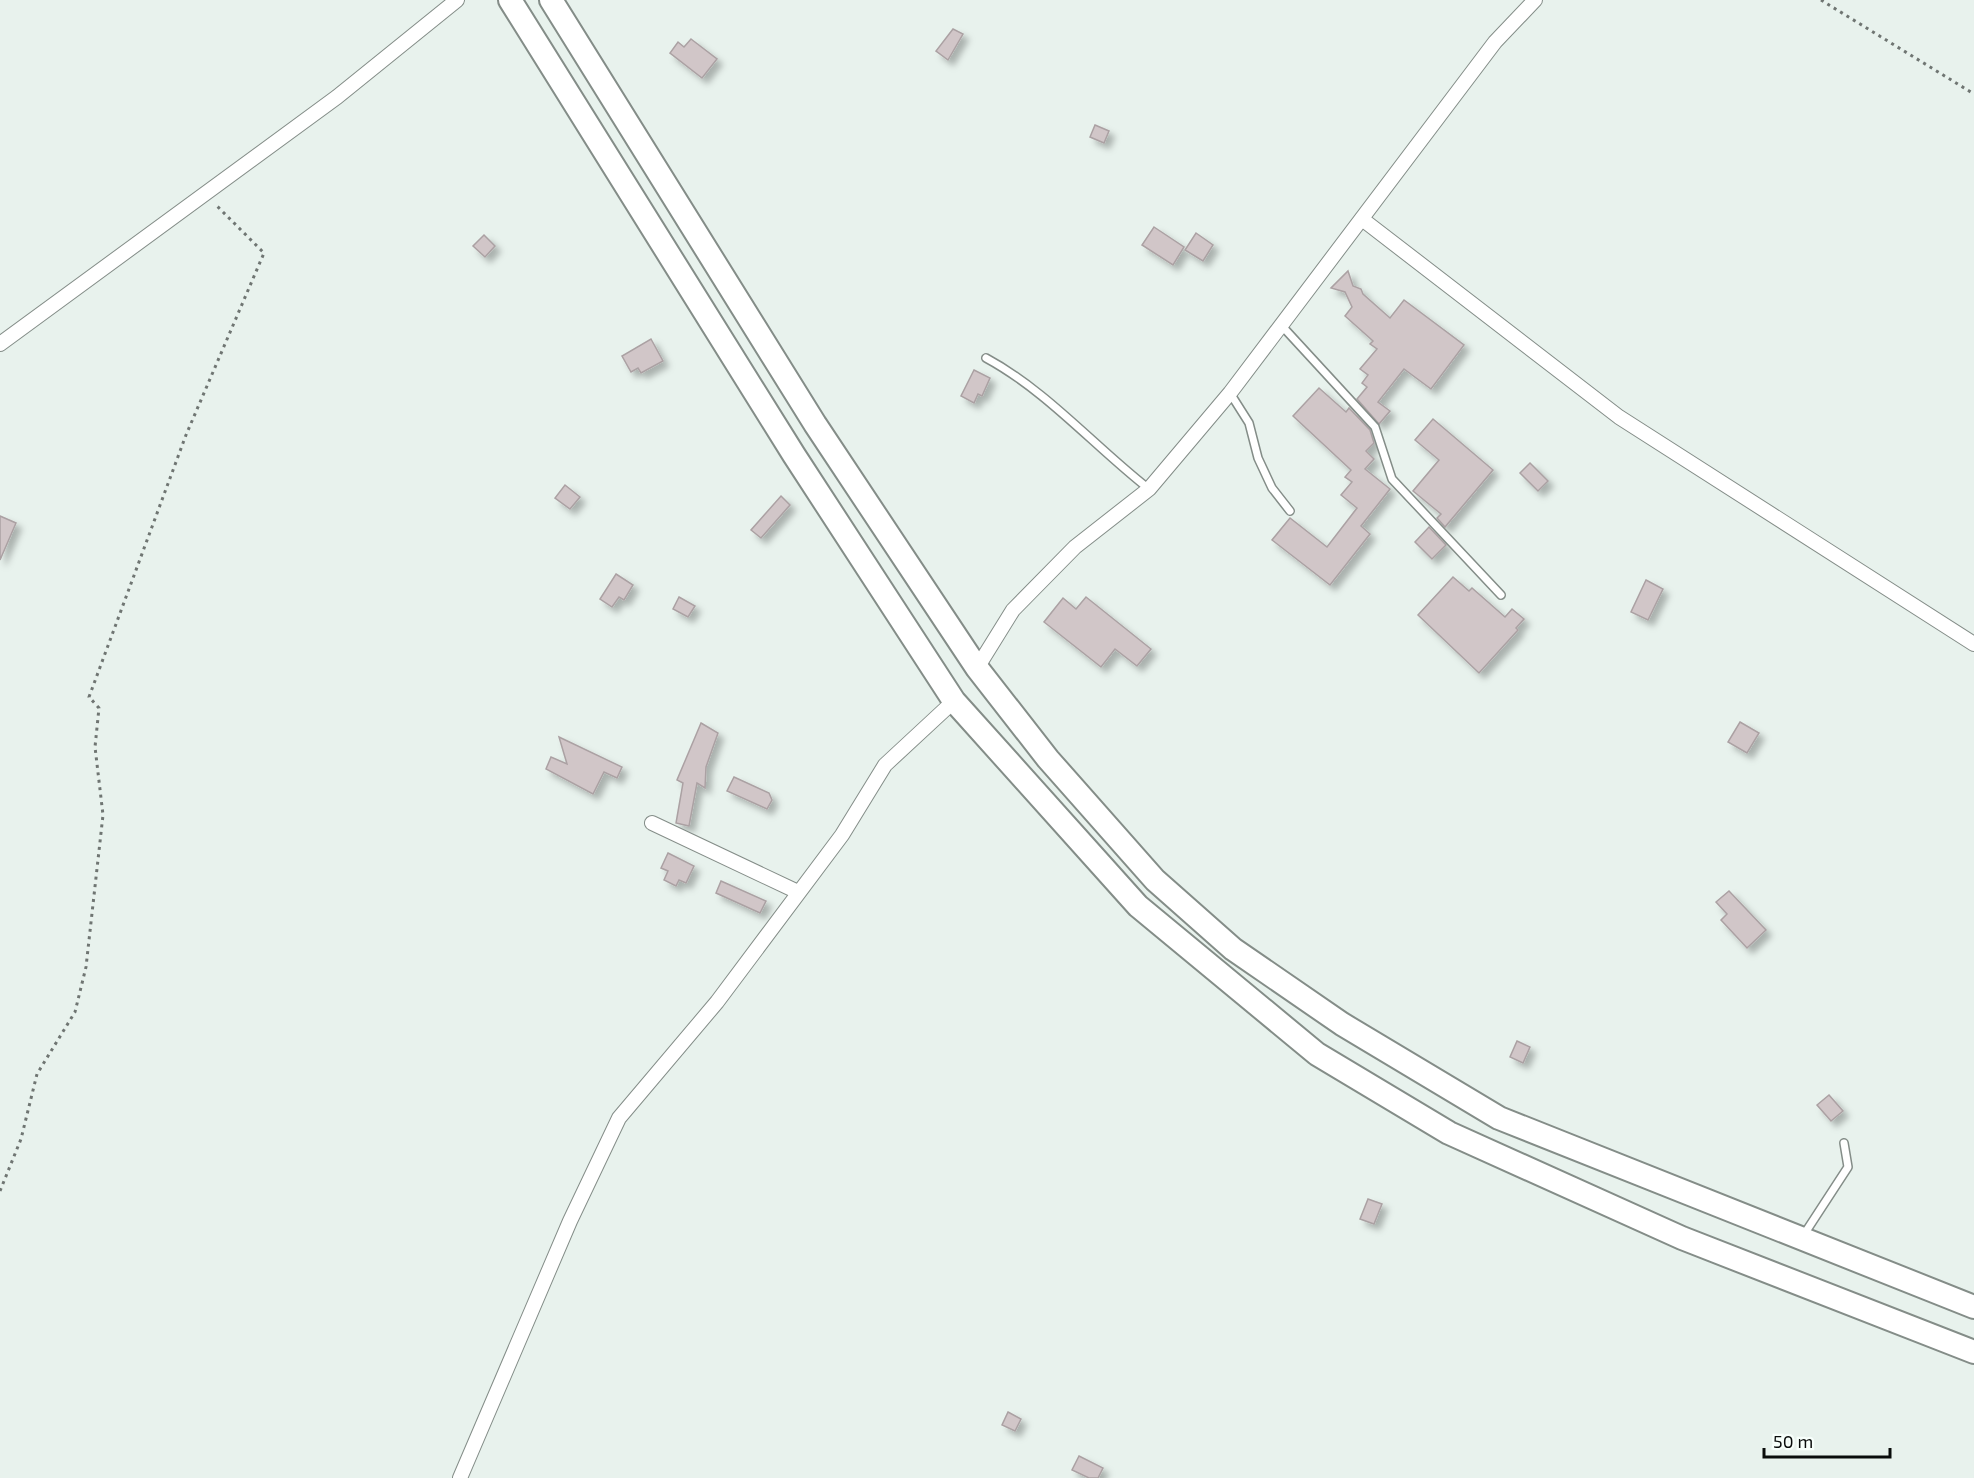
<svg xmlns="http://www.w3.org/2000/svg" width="1974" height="1478" font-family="'Exo 2',sans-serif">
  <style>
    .building { fill: #d1c6c8; stroke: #aba1a3; stroke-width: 1.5; filter: url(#shadow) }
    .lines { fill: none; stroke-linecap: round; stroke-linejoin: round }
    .lane-casing { stroke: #848d88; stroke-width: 10 }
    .street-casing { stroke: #848d88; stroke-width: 16 }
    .primary-casing { stroke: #848d88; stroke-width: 26 }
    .path { stroke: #6f7572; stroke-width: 3; stroke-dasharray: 3 4.5; stroke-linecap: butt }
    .lane { stroke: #fff; stroke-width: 7 }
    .street { stroke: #fff; stroke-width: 14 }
    .primary { stroke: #fff; stroke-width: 22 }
  </style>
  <defs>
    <filter id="shadow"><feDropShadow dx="5.5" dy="5.5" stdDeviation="3" flood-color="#0004"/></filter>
  </defs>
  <rect width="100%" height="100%" fill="#e8f2ed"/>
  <g class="building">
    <path d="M 953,29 L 963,34 L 948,60 L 936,51 Z"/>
    <path d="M 691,39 L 717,59 L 702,78 L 670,53 L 678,42 L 684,47 Z"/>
    <path d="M 1095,125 L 1109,131 L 1104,143 L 1090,137 Z"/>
    <path d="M 1154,227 L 1184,247 L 1173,265 L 1142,245 Z"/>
    <path d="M 1196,233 L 1213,245 L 1203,261 L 1185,250 Z"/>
    <path d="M 484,235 L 495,246 L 485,257 L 473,246 Z"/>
    <path d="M 1348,271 L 1353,286 L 1361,289 L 1363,294 L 1390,318 L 1404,300 L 1464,345 L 1431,389 L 1404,369 L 1378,402 L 1390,411 L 1379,424 L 1357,399 L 1367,387 L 1362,383 L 1368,375 L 1360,369 L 1377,349 L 1370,344 L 1373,341 L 1345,316 L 1352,307 L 1345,292 L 1331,288 Z"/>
    <path d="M 651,339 L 663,361 L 641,373 L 638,368 L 631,372 L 622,356 Z"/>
    <path d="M 974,370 L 990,378 L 982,396 L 978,394 L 974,403 L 961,396 Z"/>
    <path d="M 1319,388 L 1346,412 L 1349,408 L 1370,430 L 1374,443 L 1366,451 L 1374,459 L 1365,469 L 1390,489 L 1361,526 L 1370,534 L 1330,585 L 1272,540 L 1290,518 L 1327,547 L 1357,508 L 1341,495 L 1352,482 L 1345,477 L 1351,470 L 1293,416 Z"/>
    <path d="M 1433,419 L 1493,470 L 1445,527 L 1437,518 L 1441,514 L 1413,491 L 1439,460 L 1415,440 Z"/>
    <path d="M 1530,463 L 1548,481 L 1538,491 L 1520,473 Z"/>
    <path d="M 565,485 L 580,497 L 570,509 L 555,498 Z"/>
    <path d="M 781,496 L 790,505 L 761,538 L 751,530 Z"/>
    <path d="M 0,516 L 16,523 L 0,560 Z"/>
    <path d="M 1429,527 L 1446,545 L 1432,559 L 1415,542 Z"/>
    <path d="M 616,574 L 633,585 L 624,600 L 619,597 L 612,607 L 600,599 Z"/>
    <path d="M 1453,577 L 1469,591 L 1472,588 L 1505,617 L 1512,609 L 1524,619 L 1516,628 L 1518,630 L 1479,673 L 1418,615 Z"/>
    <path d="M 1646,580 L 1663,589 L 1648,620 L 1631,612 Z"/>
    <path d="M 679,597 L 695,606 L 688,617 L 673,609 Z"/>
    <path d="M 1086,597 L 1151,649 L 1137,666 L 1115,649 L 1101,667 L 1044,622 L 1063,598 L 1076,609 Z"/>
    <path d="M 1740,722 L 1759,733 L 1747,753 L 1728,742 Z"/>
    <path d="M 701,723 L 718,733 L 706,767 L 705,788 L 697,783 L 689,826 L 676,823 L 683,783 L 677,780 Z"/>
    <path d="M 559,737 L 622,767 L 617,778 L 604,772 L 593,794 L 546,769 L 551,757 L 567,764 Z"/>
    <path d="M 734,777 L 769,793 L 772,800 L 767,809 L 727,791 Z"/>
    <path d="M 668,853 L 694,866 L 686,883 L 679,880 L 676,886 L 664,880 L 668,871 L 661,868 Z"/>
    <path d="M 721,881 L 766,901 L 760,913 L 716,893 Z"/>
    <path d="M 1729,891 L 1766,930 L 1747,948 L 1721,920 L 1727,914 L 1716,902 Z"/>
    <path d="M 1517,1041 L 1530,1047 L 1523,1063 L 1510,1057 Z"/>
    <path d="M 1829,1095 L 1843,1111 L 1831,1121 L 1817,1105 Z"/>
    <path d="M 1368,1199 L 1382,1204 L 1374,1224 L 1360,1219 Z"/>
    <path d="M 1008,1412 L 1021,1419 L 1015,1431 L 1002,1425 Z"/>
    <path d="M 1079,1456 L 1103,1468 L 1098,1478 L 1089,1478 L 1072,1470 Z"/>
  </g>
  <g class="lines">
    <g class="lane-casing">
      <g id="lane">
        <path d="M 1282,326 L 1375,427 L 1392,479 L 1501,595"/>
        <path d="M 986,358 C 1047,391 1094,446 1149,489"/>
        <path d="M 1230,393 L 1249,423 L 1258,458 L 1272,488 L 1290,511"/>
        <path d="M 1803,1236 L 1848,1167 L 1844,1143"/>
      </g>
    </g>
    <g class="street-casing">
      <g id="street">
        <path d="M 1362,219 L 1619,417 L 1974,644"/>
        <path d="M 0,344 L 337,97 L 457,0"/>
        <path d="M 977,668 L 1013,610 L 1075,547 L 1149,489 L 1230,393 L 1495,42 L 1535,0"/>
        <path d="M 652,823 L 798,892"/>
        <path d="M 460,1478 L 570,1221 L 619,1118 L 717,1002 L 842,835 L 885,765 L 954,701"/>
      </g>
    </g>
    <g class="primary-casing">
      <g id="primary">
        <path d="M 510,0 L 794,455 L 954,701 L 1138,906 L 1317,1054 L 1449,1133 L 1682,1238 L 1974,1352"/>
        <path d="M 551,0 L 815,424 L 977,668 L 1048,759 L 1155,880 L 1233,949 L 1342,1024 L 1499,1118 L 1974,1307"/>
      </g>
    </g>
    <g class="path">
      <path d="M 1821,0 L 1974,94"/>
      <path d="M 0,1191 L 21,1139 L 37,1074 L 75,1012 L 86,967 L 103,815 L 95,747 L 99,708 L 89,697 L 186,435 L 264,253 L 216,205"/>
    </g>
    <use href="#lane" class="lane"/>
    <use href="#street" class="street"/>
    <use href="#primary" class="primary"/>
  </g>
  <path d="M1764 1448v9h126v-9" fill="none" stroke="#090c0b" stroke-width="3"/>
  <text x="1773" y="1448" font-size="18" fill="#090c0b" stroke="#f7fffb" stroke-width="4.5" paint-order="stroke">50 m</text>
</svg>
